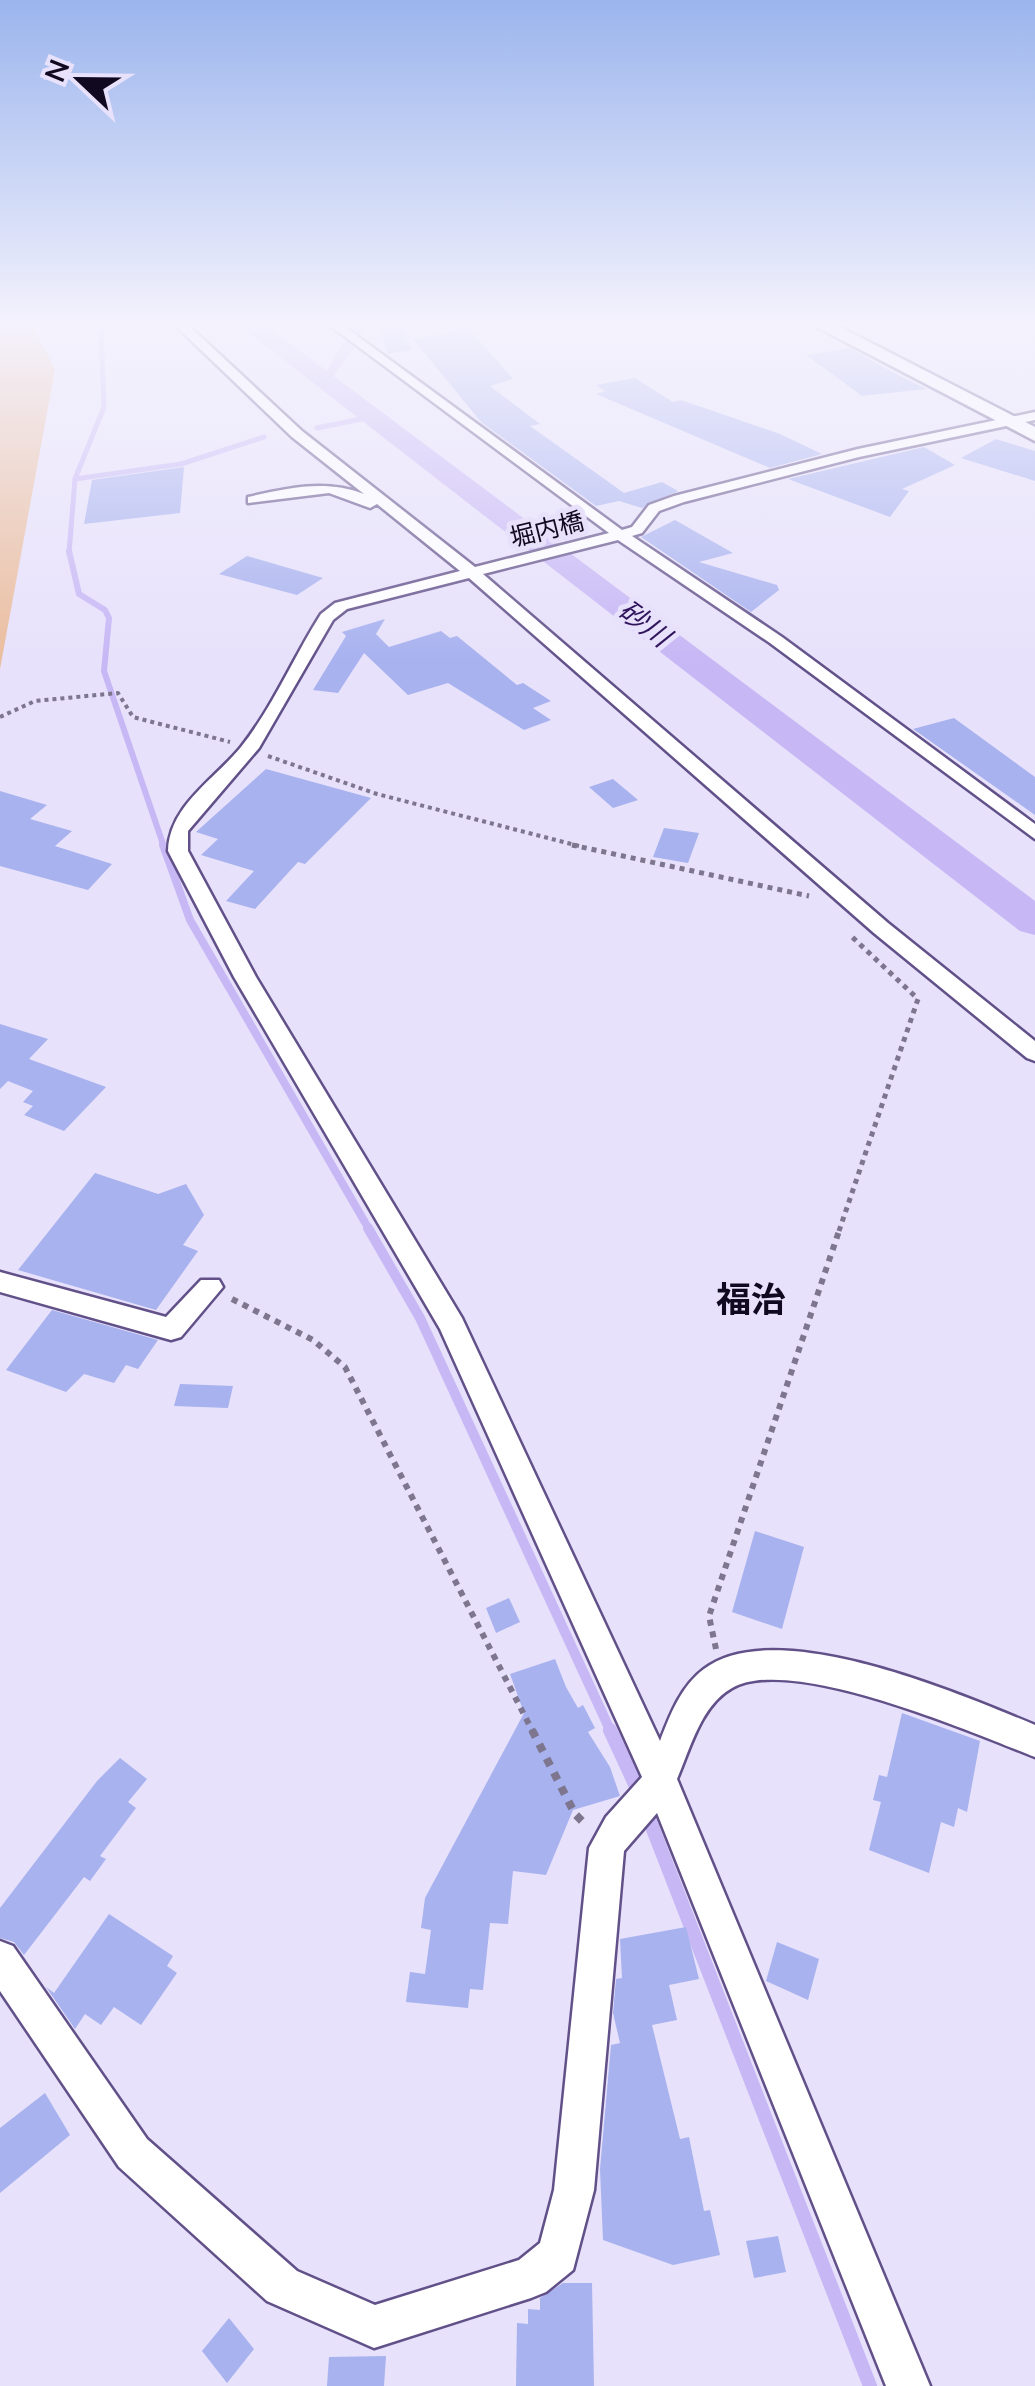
<svg xmlns="http://www.w3.org/2000/svg" width="1035" height="2386" font-family="'Nunito Sans','Noto Sans JP',sans-serif">
  <style>
    .green { fill: #eabd9e }
    .lines { fill: none; stroke-linecap: round; stroke-linejoin: round }
    .stream-far4 { stroke: #c7b7f5; stroke-width: 5 }
    .stream-far3 { stroke: #c7b7f5; stroke-width: 6 }
    .stream-far2 { stroke: #c7b7f5; stroke-width: 8 }
    .stream-far1 { stroke: #c7b7f5; stroke-width: 10 }
    .stream { stroke: #c7b7f5; stroke-width: 14 }
    .canal { fill: #c7b7f5; fill-rule: evenodd }
    .river { fill: #c7b7f5; fill-rule: evenodd }
    .building { fill: #a8b2ef }
    .street-casing { stroke: #625189; stroke-width: 5 }
    .primary-casing { stroke: #625189; stroke-width: 5 }
    .path-far3 { stroke: #7d768e; stroke-width: 4; stroke-dasharray: 4 4; stroke-linecap: butt }
    .path-far2 { stroke: #7d768e; stroke-width: 5; stroke-dasharray: 5 5; stroke-linecap: butt }
    .path-far1 { stroke: #7d768e; stroke-width: 6; stroke-dasharray: 6 6; stroke-linecap: butt }
    .path { stroke: #7d768e; stroke-width: 8; stroke-dasharray: 8 8; stroke-linecap: butt }
    .street { fill: #fff; fill-rule: evenodd }
    .primary { fill: #fff; fill-rule: evenodd }
    .labels { text-anchor: middle; dominant-baseline: central; stroke-width: 10; stroke-linejoin: round; paint-order: stroke }
    .far-street-label { font-size: 25px; fill: #10091f; stroke: #e7e1fb }
    .far-water-label { font-size: 28px; font-style: italic; fill: #31155c; stroke: #e7e1fb }
    .quarter-label { font-size: 35px; font-weight: bold; fill: #10091f; stroke: #e7e1fb }
  </style>
  <rect width="100%" height="100%" fill="#e7e1fb"/>
  <path class="green" d="M 0,327 L 33,327 L 55,369 L 0,669 Z"/>
  <g class="lines">
    <g class="stream-far4">
      <path d="M 317,428 L 371,417"/>
      <path d="M 75,479 L 181,464 L 264,437"/>
      <path d="M 69,553 L 75,479 L 104,407 L 101,327"/>
    </g>
    <path class="stream-far3" d="M 69,551 L 79,594 L 105,610 L 109,618 L 104,671 L 164,847"/>
    <path class="stream-far2" d="M 163,845 L 190,920 L 370,1231"/>
    <path class="stream-far1" d="M 368,1228 L 420,1318 L 611,1732"/>
    <g class="stream">
      <path d="M 610,1730 L 640,1795"/>
      <path d="M 647,1814 L 870,2386"/>
    </g>
    <path class="canal" d="M 354,327 L 368,327 L 329,383 L 319,383 Z"/>
    <path class="river" d="M 241,327 L 268,327 L 1035,901 L 1035,935 L 1020,931 Z"/>
  </g>
  <g class="building">
    <path d="M 402,327 L 412,350 L 388,354 L 380,328 Z"/>
    <path d="M 469,329 L 513,379 L 490,386 L 540,424 L 530,426 L 624,493 L 662,482 L 678,491 L 642,508 L 619,501 L 596,506 L 481,422 L 413,339 Z"/>
    <path d="M 850,348 L 881,366 L 926,389 L 862,396 L 806,355 Z"/>
    <path d="M 635,378 L 673,402 L 681,400 L 780,434 L 822,454 L 770,468 L 596,394 L 605,391 L 596,385 Z"/>
    <path d="M 996,439 L 1035,451 L 1035,481 L 961,458 Z"/>
    <path d="M 924,447 L 955,465 L 902,489 L 909,491 L 890,517 L 788,479 Z"/>
    <path d="M 184,467 L 180,513 L 84,524 L 92,480 Z"/>
    <path d="M 675,520 L 733,553 L 699,562 L 777,585 L 779,590 L 751,612 L 641,537 Z"/>
    <path d="M 247,556 L 323,578 L 297,595 L 219,574 Z"/>
    <path d="M 385,619 L 376,634 L 389,647 L 441,631 L 450,638 L 457,636 L 517,685 L 523,683 L 551,701 L 533,708 L 551,720 L 524,730 L 448,683 L 408,695 L 364,653 L 338,693 L 313,690 L 346,636 L 342,632 Z"/>
    <path d="M 954,718 L 1035,777 L 1035,815 L 913,729 Z"/>
    <path d="M 266,769 L 371,798 L 305,864 L 298,862 L 255,909 L 226,901 L 254,871 L 201,855 L 218,839 L 196,832 Z"/>
    <path d="M 613,779 L 638,800 L 613,808 L 589,787 Z"/>
    <path d="M 0,791 L 47,805 L 30,819 L 72,831 L 55,846 L 112,864 L 88,890 L 0,866 Z"/>
    <path d="M 664,828 L 699,833 L 688,863 L 653,857 Z"/>
    <path d="M 0,1024 L 48,1039 L 29,1059 L 106,1087 L 64,1131 L 24,1115 L 33,1106 L 23,1102 L 33,1091 L 8,1081 L 0,1089 Z"/>
    <path d="M 95,1173 L 158,1194 L 186,1184 L 204,1215 L 183,1245 L 198,1251 L 156,1310 L 18,1270 Z"/>
    <path d="M 52,1310 L 158,1340 L 138,1369 L 126,1365 L 114,1383 L 84,1374 L 66,1392 L 6,1370 Z"/>
    <path d="M 180,1384 L 233,1386 L 228,1408 L 174,1406 Z"/>
    <path d="M 755,1531 L 804,1547 L 782,1629 L 732,1612 Z"/>
    <path d="M 509,1598 L 520,1622 L 496,1633 L 486,1608 Z"/>
    <path d="M 555,1659 L 566,1687 L 578,1708 L 583,1705 L 595,1728 L 588,1732 L 610,1767 L 620,1796 L 573,1810 L 546,1875 L 513,1871 L 508,1924 L 490,1923 L 483,1990 L 470,1989 L 468,2008 L 406,2002 L 410,1972 L 425,1974 L 431,1930 L 421,1928 L 425,1898 L 524,1713 L 510,1674 Z"/>
    <path d="M 902,1713 L 980,1741 L 967,1812 L 958,1808 L 954,1827 L 941,1822 L 929,1873 L 869,1850 L 881,1802 L 873,1800 L 879,1775 L 887,1777 Z"/>
    <path d="M 120,1758 L 147,1779 L 128,1802 L 136,1808 L 100,1856 L 106,1859 L 90,1881 L 84,1877 L 24,1955 L 14,1942 L 0,1938 L 0,1908 L 97,1781 Z"/>
    <path d="M 109,1914 L 173,1956 L 167,1966 L 177,1973 L 141,2025 L 114,2007 L 101,2025 L 85,2014 L 75,2029 L 46,1987 L 54,1993 Z"/>
    <path d="M 686,1927 L 699,1979 L 669,1985 L 677,2020 L 652,2025 L 680,2139 L 689,2137 L 704,2211 L 710,2210 L 720,2255 L 673,2265 L 603,2240 L 600,2169 L 611,2045 L 620,2043 L 613,2013 L 616,1979 L 622,1978 L 620,1939 Z"/>
    <path d="M 777,1942 L 819,1959 L 808,2000 L 766,1981 Z"/>
    <path d="M 45,2093 L 70,2135 L 0,2193 L 0,2128 Z"/>
    <path d="M 778,2236 L 786,2272 L 754,2278 L 746,2241 Z"/>
    <path d="M 563,2283 L 592,2283 L 594,2386 L 516,2386 L 517,2323 L 528,2324 L 528,2309 L 540,2310 L 540,2298 Z"/>
    <path d="M 229,2318 L 254,2349 L 227,2383 L 202,2351 Z"/>
    <path d="M 386,2356 L 384,2386 L 327,2386 L 329,2357 Z"/>
  </g>
  <g class="lines">
    <g class="street-casing">
      <g id="street">
        <path d="M 177,327 L 190,327 L 302,431 L 475,567 L 609,533 L 332,327 L 345,327 L 622,530 L 632,527 L 649,505 L 674,496 L 858,449 L 1035,412 L 1035,420 L 859,457 L 684,502 L 659,511 L 642,533 L 632,536 L 782,637 L 1035,824 L 1035,839 L 770,643 L 618,540 L 483,574 L 888,923 L 1035,1041 L 1035,1061 L 1027,1058 L 874,933 L 469,578 L 347,609 L 333,620 L 259,748 L 188,831 L 188,851 L 256,977 L 462,1318 L 660,1741 C 670,1715 681,1686 704,1669 C 776,1614 960,1694 1035,1725 L 1035,1757 C 974,1733 791,1654 732,1688 C 701,1705 690,1749 677,1779 L 930,2386 L 886,2386 L 657,1813 L 624,1851 L 594,2190 L 573,2270 L 546,2292 L 531,2298 L 374,2348 L 267,2301 L 119,2167 L 0,1991 L 0,1941 L 13,1946 L 147,2139 L 297,2271 L 375,2305 L 519,2260 L 540,2243 L 554,2190 L 589,1848 L 606,1817 L 642,1777 L 440,1329 L 234,977 L 168,851 C 169,806 215,779 241,747 C 273,707 294,656 321,614 L 335,603 L 460,571 L 377,504 L 370,508 L 329,493 L 248,503 L 248,497 C 287,488 326,479 364,494 L 292,437 Z"/>
        <path d="M 0,1272 L 166,1317 L 201,1280 L 219,1280 L 223,1287 L 181,1337 L 171,1340 L 0,1292 Z"/>
      </g>
    </g>
    <g class="primary-casing">
      <path id="primary" d="M 817,327 L 840,327 L 1035,427 L 1035,441 Z"/>
    </g>
    <g class="path-far3">
      <path d="M 0,717 L 35,701 L 118,693 L 133,717 L 230,742"/>
      <path d="M 268,756 L 377,794 L 583,847"/>
    </g>
    <g class="path-far2">
      <path d="M 572,845 L 809,896"/>
      <path d="M 839,1231 L 918,999 L 849,934"/>
    </g>
    <g class="path-far1">
      <path d="M 232,1299 L 313,1340 L 345,1367 L 533,1732"/>
      <path d="M 716,1649 L 709,1616 L 840,1228"/>
    </g>
    <path class="path" d="M 532,1730 L 575,1814 L 585,1824"/>
    <use href="#street" class="street"/>
    <use href="#primary" class="primary"/>
  </g>
  <linearGradient id="sky" x2="0" y2="1"><stop stop-color="#9bb5ed"/><stop offset="0.49" stop-color="#f4f2fd"/><stop offset="1" stop-color="#f4f2fd" stop-opacity="0"/></linearGradient>
  <rect width="1035" height="661" fill="url(#sky)"/>
  <g class="labels">
    <g class="far-street-label">
      <text transform="translate(547 530) rotate(-14)">堀内橋</text>
    </g>
    <g class="far-water-label">
      <text transform="translate(644 624) rotate(37)">砂川</text>
    </g>
    <g class="quarter-label">
      <text x="751" y="1300">福治</text>
    </g>
  </g>
  <g transform="translate(80 80) rotate(292)" stroke="#e7e1fb" stroke-width="8" paint-order="stroke">
  <path d="M0-8L18 38L0 25L-18 38Z" fill="#10091f"/>
  <text y="-15" font-size="28" font-weight="bold" text-anchor="middle" fill="#10091f">N</text>
  </g>
</svg>
